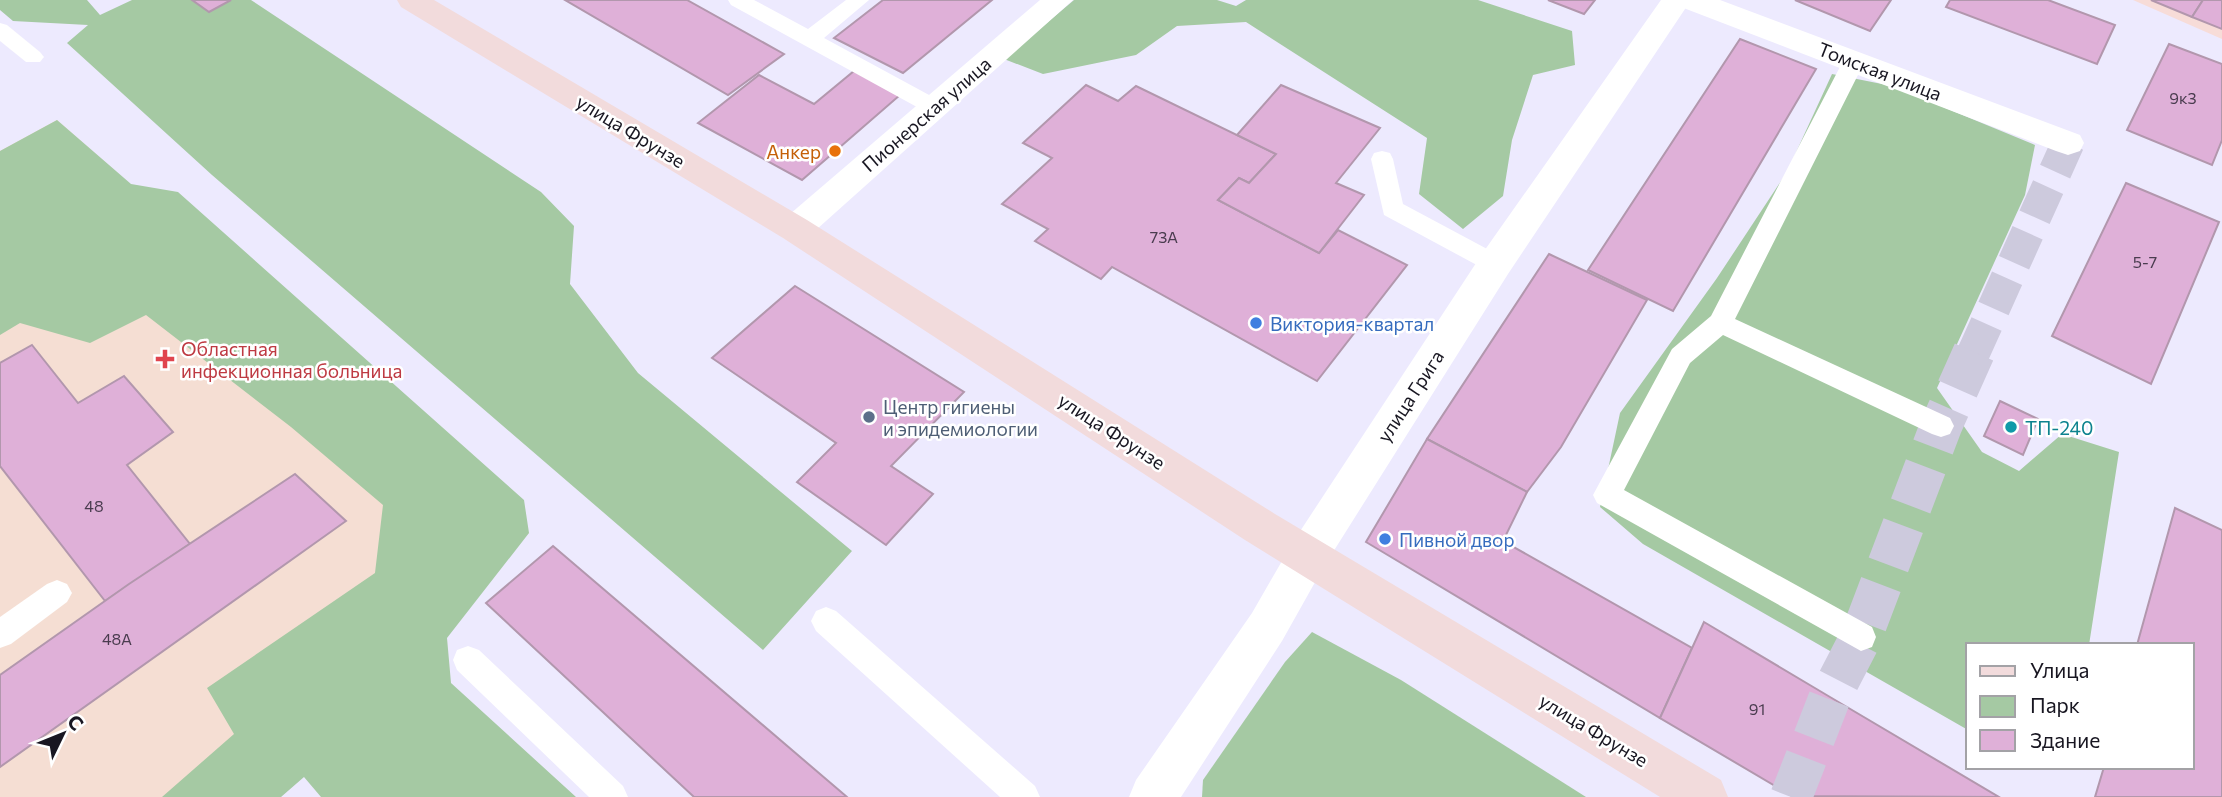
<svg xmlns="http://www.w3.org/2000/svg" width="2222" height="797" font-family="Commissioner,sans-serif">
  <style>
    .industrial { fill: #f7dcd8 }
    .medical { fill: #f5ded3 }
    .green { fill: #a5c9a3 }
    .building { fill: #dfb0d8; stroke: #b297ad; stroke-width: 2 }
    .lines { fill: none; stroke-linecap: round; stroke-linejoin: round }
    .minor-tunnel-far1 { stroke: #cdcadd; stroke-width: 33; stroke-dasharray: 33 17; stroke-linecap: butt }
    .minor-tunnel { stroke: #cdcadd; stroke-width: 42; stroke-dasharray: 42 21; stroke-linecap: butt }
    .service { fill: #fff; fill-rule: evenodd }
    .minor { fill: #fff; fill-rule: evenodd }
    .tertiary { fill: #fff; fill-rule: evenodd }
    .secondary { fill: #f2dbdc; fill-rule: evenodd }
    .food-dot { fill: #e8710a; stroke: #fff; stroke-width: 2.5 }
    .shop-dot { fill: #3f7fe0; stroke: #fff; stroke-width: 2.5 }
    .health-dot { fill: #e0444e; stroke: #fff; stroke-width: 2.5 }
    .service-dot { fill: #5c6f8a; stroke: #fff; stroke-width: 2.5 }
    .culture-dot { fill: #0f9aa8; stroke: #fff; stroke-width: 2.5 }
    .labels { text-anchor: middle; dominant-baseline: central; stroke-width: 5; stroke-linejoin: round; paint-order: stroke }
    .number-label { font-size: 16px; fill: #4a3c4f }
    .street-label { font-size: 19px; fill: #181621; stroke: #fff }
    .food-label { font-size: 19px; fill: #c56008; stroke: #fff; text-anchor: end }
    .shop-label { font-size: 19px; fill: #366cbe; stroke: #fff; text-anchor: start }
    .health-label { font-size: 19px; fill: #be3a42; stroke: #fff; text-anchor: start }
    .service-label { font-size: 19px; fill: #4e5e75; stroke: #fff; text-anchor: start }
    .culture-label { font-size: 19px; fill: #0d838f; stroke: #fff; text-anchor: start }
  </style>
  <rect width="100%" height="100%" fill="#edeafe"/>
  <path class="industrial" d="M 2133,0 L 2222,0 L 2222,39 Z"/>
  <path class="medical" d="M 57,120 L 529,533 L 217,797 L 0,797 L 0,151 Z"/>
  <g class="green">
    <path d="M 0,0 L 87,0 L 100,15 L 132,0 L 192,0 L 209,12 L 231,0 L 251,0 L 541,192 L 574,226 L 570,284 L 638,373 L 852,551 L 763,650 L 212,175 L 67,43 L 88,25 L 13,21 L 0,10 Z"/>
    <path d="M 1074,0 L 1217,0 L 1236,6 L 1246,0 L 1478,0 L 1572,31 L 1575,65 L 1533,75 L 1512,140 L 1503,196 L 1463,229 L 1419,194 L 1427,138 L 1246,22 L 1177,26 L 1136,55 L 1043,74 L 1004,59 Z"/>
    <path d="M 1832,74 L 1892,86 L 2035,145 L 2025,195 L 1937,388 L 1982,452 L 2019,471 L 2062,434 L 2119,452 L 2089,645 L 1968,645 L 1968,730 L 1643,544 L 1600,507 L 1620,413 L 1717,278 L 1787,172 Z"/>
    <path d="M 57,120 L 131,184 L 178,192 L 524,500 L 529,533 L 447,638 L 451,683 L 576,797 L 321,797 L 304,777 L 281,797 L 162,797 L 234,734 L 207,688 L 375,573 L 383,505 L 291,427 L 146,315 L 90,343 L 20,323 L 0,335 L 0,151 Z"/>
    <path d="M 1312,632 L 1401,680 L 1586,797 L 1202,797 L 1203,780 L 1285,662 Z"/>
  </g>
  <g class="building">
    <path d="M 192,0 L 231,0 L 209,12 Z"/>
    <path d="M 565,0 L 687,0 L 784,54 L 728,95 Z"/>
    <path d="M 883,0 L 992,0 L 903,73 L 834,38 Z"/>
    <path d="M 1548,0 L 1595,0 L 1584,14 Z"/>
    <path d="M 1795,0 L 1891,0 L 1870,31 Z"/>
    <path d="M 1950,0 L 2048,0 L 2115,25 L 2097,64 L 1946,7 Z"/>
    <path d="M 2151,0 L 2203,0 L 2192,17 Z"/>
    <path d="M 2203,0 L 2222,0 L 2222,29 L 2192,17 Z"/>
    <path d="M 1740,39 L 1816,69 L 1673,311 L 1588,270 Z"/>
    <path d="M 2169,44 L 2222,64 L 2222,140 L 2212,165 L 2127,130 Z"/>
    <path d="M 854,71 L 900,95 L 802,180 L 698,123 L 759,75 L 814,104 Z"/>
    <path d="M 1086,85 L 1118,101 L 1136,86 L 1276,154 L 1249,183 L 1239,178 L 1218,200 L 1319,253 L 1338,230 L 1407,265 L 1317,381 L 1112,267 L 1101,279 L 1035,241 L 1048,229 L 1002,204 L 1052,158 L 1023,143 Z"/>
    <path d="M 1281,85 L 1380,128 L 1336,183 L 1364,195 L 1319,253 L 1218,200 L 1239,178 L 1249,183 L 1276,154 L 1237,135 Z"/>
    <path d="M 2126,183 L 2219,222 L 2151,384 L 2052,336 Z"/>
    <path d="M 1549,254 L 1647,300 L 1561,447 L 1527,492 L 1427,439 Z"/>
    <path d="M 795,286 L 964,392 L 891,466 L 933,494 L 886,545 L 797,482 L 836,443 L 712,358 Z"/>
    <path d="M 32,345 L 78,403 L 124,376 L 173,432 L 127,465 L 190,544 L 105,601 L 0,466 L 0,363 Z"/>
    <path d="M 2000,401 L 2038,419 L 2023,455 L 1984,436 Z"/>
    <path d="M 1427,439 L 1527,492 L 1503,541 L 1692,648 L 1660,718 L 1366,542 Z"/>
    <path d="M 295,474 L 346,521 L 0,767 L 0,675 L 129,584 Z"/>
    <path d="M 2175,508 L 2222,530 L 2222,797 L 2095,797 L 2104,767 L 2192,767 L 2192,645 L 2137,645 Z"/>
    <path d="M 553,546 L 847,797 L 694,797 L 486,603 Z"/>
    <path d="M 1704,622 L 1830,697 L 1999,797 L 1792,796 L 1660,718 Z"/>
  </g>
  <g class="lines">
    <path class="minor-tunnel-far1" d="M 1973,354 L 2068,143"/>
    <path class="minor-tunnel" d="M 1791,797 L 1830,697 L 1861,637 L 1941,426 L 1974,352"/>
    <g class="service">
      <path d="M 728,0 L 754,0 L 808,29 L 846,0 L 869,0 L 824,38 L 942,102 L 945,107 L 942,112 L 934,115 L 926,112 L 731,5 Z"/>
      <path d="M 0,23 L 7,25 L 40,52 L 44,57 L 40,62 L 26,62 L 0,41 Z"/>
      <path d="M 1854,54 L 1862,56 L 1865,61 L 1735,319 L 1950,418 L 1954,426 L 1950,434 L 1941,437 L 1932,434 L 1723,335 L 1690,363 L 1624,490 L 1872,627 L 1876,637 L 1872,647 L 1861,651 L 1597,503 L 1593,495 L 1672,349 L 1711,316 L 1843,61 L 1846,56 Z"/>
      <path d="M 1382,151 L 1390,153 L 1393,159 L 1403,204 L 1504,258 L 1507,264 L 1504,270 L 1495,273 L 1486,270 L 1384,215 L 1371,159 L 1374,153 Z"/>
      <path d="M 57,580 L 67,584 L 72,593 L 67,602 L 11,644 L 0,648 L 0,617 L 47,584 Z"/>
      <path d="M 826,607 L 836,611 L 1035,786 L 1040,797 L 1000,797 L 816,631 L 811,621 L 816,611 Z"/>
      <path d="M 468,646 L 479,650 L 623,786 L 628,797 L 589,797 L 457,670 L 453,660 L 457,650 Z"/>
    </g>
    <g class="minor">
      <path d="M 1040,0 L 1073,0 L 807,238 L 795,242 L 783,238 L 778,229 L 783,220 Z"/>
      <path d="M 1677,0 L 1720,0 L 2080,135 L 2084,143 L 2080,151 L 2068,155 L 2056,151 L 1681,7 Z"/>
    </g>
    <path class="tertiary" d="M 1661,0 L 1691,0 L 1508,274 L 1323,568 L 1282,641 L 1181,797 L 1129,797 L 1136,780 L 1252,613 L 1293,542 L 1482,254 Z"/>
    <path class="secondary" d="M 397,0 L 434,0 L 807,220 L 1275,514 L 1721,780 L 1728,797 L 1660,797 L 1245,540 L 783,238 L 401,7 Z"/>
  </g>
  <circle class="food-dot" cx="835" cy="151" r="7"/>
  <g class="shop-dot">
    <circle cx="1256" cy="323" r="7"/>
    <circle cx="1385" cy="539" r="7"/>
  </g>
  <path class="health-dot" d="M161.5 348.5h7v7h7v7h-7v7h-7v-7h-7v-7h7z"/>
  <circle class="service-dot" cx="869" cy="417" r="7"/>
  <circle class="culture-dot" cx="2011" cy="427" r="7"/>
  <g class="labels">
    <g class="number-label">
      <text x="2183" y="97">9к3</text>
      <text x="1164" y="236">73А</text>
      <text x="2145" y="261">5-7</text>
      <text x="94" y="505">48</text>
      <text x="117" y="638">48А</text>
      <text x="1757" y="708">91</text>
    </g>
    <g class="street-label">
      <text transform="translate(1880 71) rotate(21)">Томская улица</text>
      <text transform="translate(926 114) rotate(-41)">Пионерская улица</text>
      <text transform="translate(631 131) rotate(31)">улица Фрунзе</text>
      <text transform="translate(1410 396) rotate(-57)">улица Грига</text>
      <text transform="translate(1112 431) rotate(33)">улица Фрунзе</text>
      <text transform="translate(1594 730) rotate(31)">улица Фрунзе</text>
    </g>
    <g class="food-label">
      <text x="821" y="151">Анкер</text>
    </g>
    <g class="shop-label">
      <text x="1270" y="323">Виктория-квартал</text>
      <text x="1399" y="539">Пивной двор</text>
    </g>
    <g class="health-label">
      <text x="181" y="348">Областная<tspan x="181" dy="22">инфекционная больница</tspan></text>
    </g>
    <g class="service-label">
      <text x="883" y="406">Центр гигиены<tspan x="883" dy="22">и эпидемиологии</tspan></text>
    </g>
    <g class="culture-label">
      <text x="2025" y="427">ТП-240</text>
    </g>
  </g>
  <rect x="1966" y="643" width="228" height="126" fill="#ffffff" stroke="#a3a2a6" stroke-width="2"/>
  <rect x="1980" y="666" width="35" height="10" fill="#f2dbdc" stroke="#a3a2a6" stroke-width="2"/>
  <text x="2030" y="678" font-size="21" fill="#181621">Улица</text>
  <rect x="1980" y="696" width="35" height="21" fill="#a5c9a3" stroke="#a3a2a6" stroke-width="2"/>
  <text x="2030" y="713" font-size="21" fill="#181621">Парк</text>
  <rect x="1980" y="730" width="35" height="21" fill="#dfb0d8" stroke="#a3a2a6" stroke-width="2"/>
  <text x="2030" y="748" font-size="21" fill="#181621">Здание</text>
  <g transform="translate(63 734) rotate(47)" stroke="#ffffff" stroke-width="5" paint-order="stroke">
  <path d="M0-5L12 26L0 18L-12 26Z" fill="#181621"/>
  <text y="-10" font-size="19" font-weight="bold" text-anchor="middle" fill="#181621">С</text>
  </g>
</svg>
